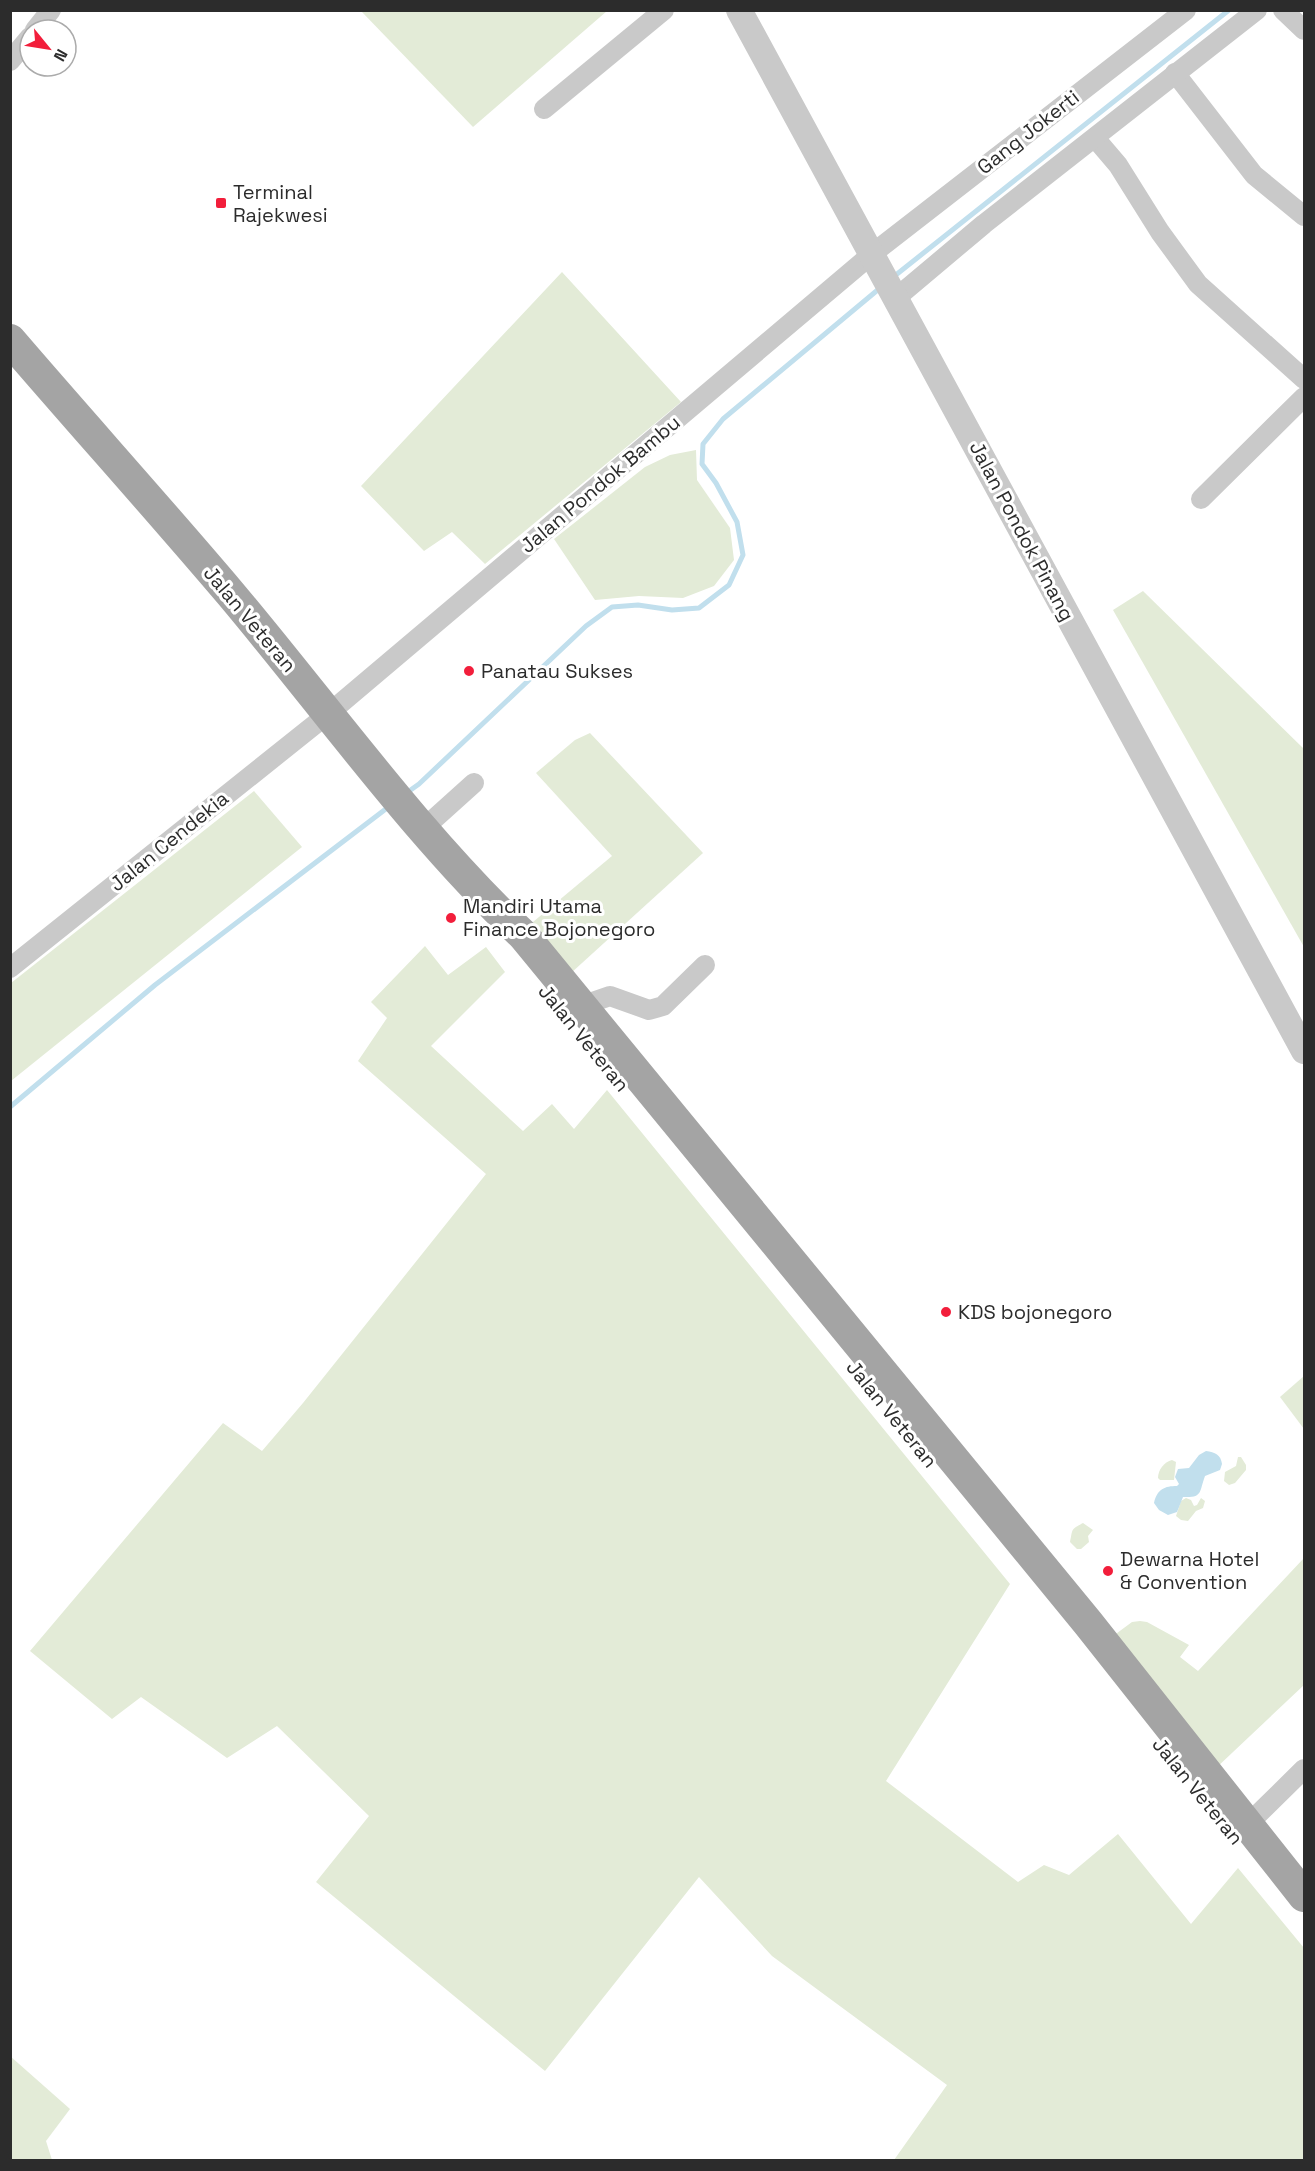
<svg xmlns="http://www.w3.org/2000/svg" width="1315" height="2171" font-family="'Space Grotesk',sans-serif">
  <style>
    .green { fill: #e3ebd7 }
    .water { fill: #c1dfed }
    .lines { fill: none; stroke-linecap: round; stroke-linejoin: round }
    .stream { stroke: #c1dfed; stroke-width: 5 }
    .minor { stroke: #c9c9c9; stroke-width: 20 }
    .tertiary { stroke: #c9c9c9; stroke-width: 26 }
    .primary { stroke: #a4a4a4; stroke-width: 32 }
    .poi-dot { fill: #f21e3b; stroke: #fff; stroke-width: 2 }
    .labels { text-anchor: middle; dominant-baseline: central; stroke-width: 6; stroke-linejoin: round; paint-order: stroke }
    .street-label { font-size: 20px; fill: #2c2c2c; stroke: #fff }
    .poi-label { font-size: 20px; fill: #2c2c2c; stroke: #fff; text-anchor: start }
  </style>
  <rect width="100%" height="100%" fill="#fff"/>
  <g class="green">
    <path d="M 501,10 L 607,11 L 473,127 L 361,11 Z"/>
    <path d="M 562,272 L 681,402 L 485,564 L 452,532 L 424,551 L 361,486 Z"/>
    <path d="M 696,450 L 697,480 L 730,528 L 734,560 L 714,586 L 683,598 L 639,596 L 595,600 L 554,539 L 645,467 L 670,455 Z"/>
    <path d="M 1143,591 L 1304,749 L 1304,947 L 1113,610 Z"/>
    <path d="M 590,733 L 703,853 L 571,973 L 536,933 L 533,922 L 612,856 L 536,773 L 575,740 Z"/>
    <path d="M 254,791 L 302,847 L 11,1081 L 11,983 Z"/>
    <path d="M 425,946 L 448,975 L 486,947 L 505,972 L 431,1046 L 523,1131 L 552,1104 L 574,1129 L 607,1090 L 1010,1584 L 886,1781 L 1018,1882 L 1044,1865 L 1069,1875 L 1118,1834 L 1191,1924 L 1238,1868 L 1304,1948 L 1304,2160 L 894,2160 L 947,2085 L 772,1956 L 699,1877 L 545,2071 L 316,1882 L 369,1816 L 277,1726 L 227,1758 L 141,1697 L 112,1719 L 30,1651 L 223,1423 L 262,1451 L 303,1403 L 486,1174 L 358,1061 L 387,1018 L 371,1002 Z"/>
    <path d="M 1304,1376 L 1304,1429 L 1280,1397 Z"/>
    <path d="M 1238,1457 L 1241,1457 L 1246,1465 L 1246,1470 L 1235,1483 L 1229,1485 L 1224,1481 L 1225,1472 L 1236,1466 Z"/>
    <path d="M 1172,1460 L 1176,1462 L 1174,1480 L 1160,1480 L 1158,1478 C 1158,1470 1164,1462 1172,1460 Z"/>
    <path d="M 1186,1498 L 1191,1500 L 1194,1506 L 1197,1505 L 1201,1498 L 1205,1501 L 1203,1508 L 1196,1511 L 1188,1521 L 1181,1520 L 1176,1516 L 1181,1501 Z"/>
    <path d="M 1083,1523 L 1093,1530 L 1088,1536 L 1089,1542 L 1081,1549 L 1077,1549 L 1070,1542 C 1073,1529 1070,1530 1083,1523 Z"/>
    <path d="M 1304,1558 L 1304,1685 L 1215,1769 L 1109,1639 L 1132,1622 L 1140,1621 L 1147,1622 L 1189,1645 L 1180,1657 L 1198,1671 Z"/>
    <path d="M 10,2056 L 70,2109 L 46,2141 L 52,2160 L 11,2160 Z"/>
  </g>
  <path class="water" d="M 1206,1451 C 1215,1452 1221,1455 1222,1464 L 1220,1470 L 1205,1476 C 1199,1492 1203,1498 1183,1497 L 1177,1512 L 1168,1515 L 1159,1510 L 1154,1503 C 1157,1489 1165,1486 1177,1486 L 1179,1484 L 1175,1477 L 1178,1469 L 1189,1468 L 1199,1455 Z"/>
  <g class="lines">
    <g class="stream">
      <path d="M 892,278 L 1229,10"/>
      <path d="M 405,794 L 419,784 L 586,626 L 612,607 L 638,605 L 672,610 L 699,608 L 729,585 L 743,555 L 737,522 L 716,483 L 702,464 L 703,444 L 723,419 L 880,288"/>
      <path d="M 10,1107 L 155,985 L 391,805"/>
    </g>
    <g class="minor">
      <path d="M 1283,10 L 1304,30"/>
      <path d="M 35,30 L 51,10"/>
      <path d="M 10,61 L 30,37"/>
      <path d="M 1175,73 L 1254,175 L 1304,216"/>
      <path d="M 544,109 L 664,10"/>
      <path d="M 1095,138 L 1118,165 L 1160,232 L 1198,284 L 1304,379"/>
      <path d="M 896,298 L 984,224 L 1257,10"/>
      <path d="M 1201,499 L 1304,397"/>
      <path d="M 424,828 L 474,783"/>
      <path d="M 10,968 L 328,714 L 872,254 L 1186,10"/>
      <path d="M 581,1006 L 610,996 L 649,1010 L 663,1006 L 705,965"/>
      <path d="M 1247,1825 L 1304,1769"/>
    </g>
    <path class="tertiary" d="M 739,10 L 1304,1051"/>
    <path class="primary" d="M 10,340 C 83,425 158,508 230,593 C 326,707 416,834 524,936 L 1088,1623 L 1304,1896"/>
  </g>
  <g class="poi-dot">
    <rect x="215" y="197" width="12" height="12" rx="3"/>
    <circle cx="469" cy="671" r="6"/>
    <circle cx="451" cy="918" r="6"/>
    <circle cx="946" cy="1312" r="6"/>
    <circle cx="1108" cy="1571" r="6"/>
  </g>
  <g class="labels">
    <g class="street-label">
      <text transform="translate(1028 132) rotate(-38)">Gang Jokerti</text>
      <text transform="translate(600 484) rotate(-40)">Jalan Pondok Bambu</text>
      <text transform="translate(1022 531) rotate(62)">Jalan Pondok Pinang</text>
      <text transform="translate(250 619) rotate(50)">Jalan Veteran</text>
      <text transform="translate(169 841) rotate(-39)">Jalan Cendekia</text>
      <text transform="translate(584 1038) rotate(51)">Jalan Veteran</text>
      <text transform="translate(892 1414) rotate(51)">Jalan Veteran</text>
      <text transform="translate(1198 1791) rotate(51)">Jalan Veteran</text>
    </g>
    <g class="poi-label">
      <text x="233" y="192">Terminal<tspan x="233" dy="23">Rajekwesi</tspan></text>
      <text x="481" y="671">Panatau Sukses</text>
      <text x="463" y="906">Mandiri Utama<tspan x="463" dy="23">Finance Bojonegoro</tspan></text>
      <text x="958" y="1312">KDS bojonegoro</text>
      <text x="1120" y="1559">Dewarna Hotel<tspan x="1120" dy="23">&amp; Convention</tspan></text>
    </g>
  </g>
  <rect width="1315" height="2171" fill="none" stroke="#2c2c2c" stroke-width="24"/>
  <g transform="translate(48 48) rotate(120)"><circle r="28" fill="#ffffff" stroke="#ababab" stroke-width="1.5"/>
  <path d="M0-4.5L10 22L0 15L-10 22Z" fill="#f21e3b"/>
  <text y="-9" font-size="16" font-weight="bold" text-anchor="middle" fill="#2c2c2c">N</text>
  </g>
</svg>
